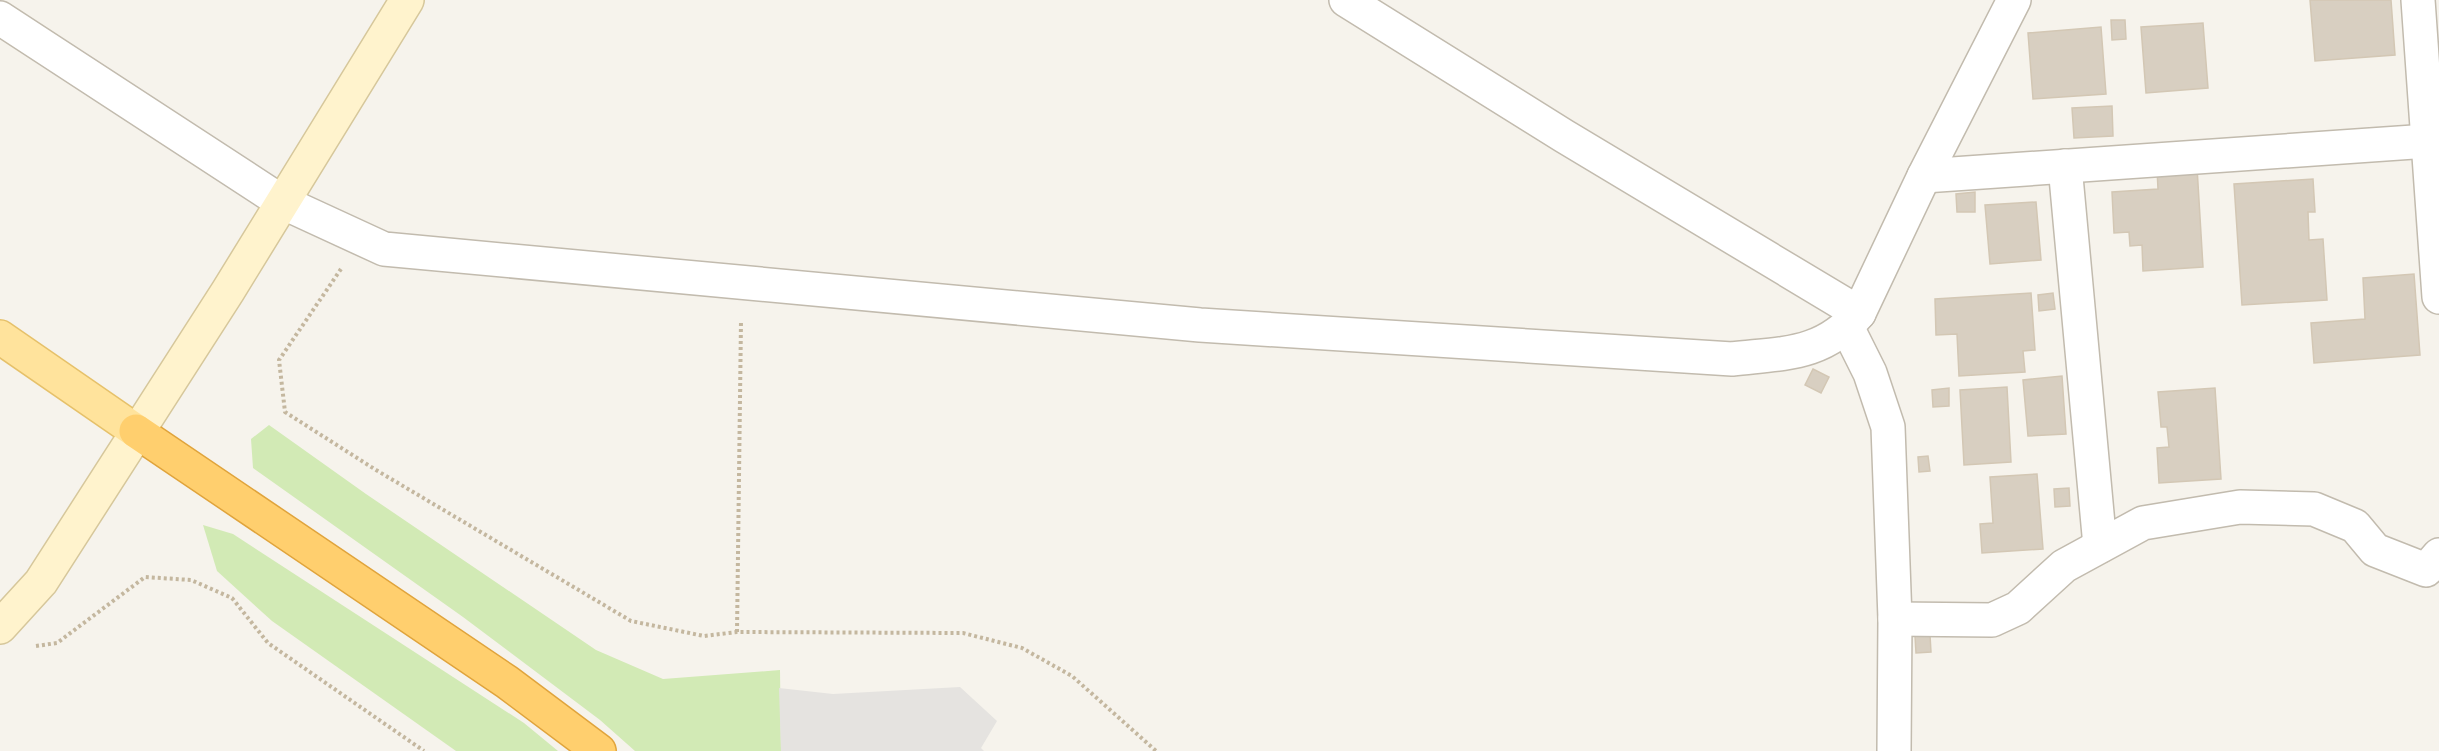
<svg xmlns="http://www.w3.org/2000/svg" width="2439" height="751" font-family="Ubuntu,sans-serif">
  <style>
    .green { fill: #d2eab5 }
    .parking { fill: #e5e3e0 }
    .building { fill: #d8cfc1; stroke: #d3c7b4; stroke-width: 1.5 }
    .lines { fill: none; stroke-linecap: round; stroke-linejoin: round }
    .street-casing { stroke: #c2bbae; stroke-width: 36 }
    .secondary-casing { stroke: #d6c79b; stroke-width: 36 }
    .primary-casing { stroke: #e6c16a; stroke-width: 36 }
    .highway-casing { stroke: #e0a43c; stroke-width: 36 }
    .path { stroke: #c4b79f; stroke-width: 4; stroke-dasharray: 3 3; stroke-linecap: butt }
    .street { stroke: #fff; stroke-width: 33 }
    .secondary { stroke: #fff3cd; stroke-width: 33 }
    .primary { stroke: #ffe39c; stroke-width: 33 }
    .highway { stroke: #ffcf6e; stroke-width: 33 }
  </style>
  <rect width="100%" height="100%" fill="#f6f3ec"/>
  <g class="green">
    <path d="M 269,425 L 366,494 L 596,650 L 663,679 L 780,670 L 781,751 L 635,751 L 600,720 L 463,617 L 253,468 L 251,439 Z"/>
    <path d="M 203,525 L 233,534 L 524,723 L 558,751 L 456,751 L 272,621 L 217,571 Z"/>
  </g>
  <path class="parking" d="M 960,687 L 997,721 L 981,748 L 984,751 L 781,751 L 779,688 L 833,694 Z"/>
  <g class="building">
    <path d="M 2310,0 L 2391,0 L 2395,55 L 2315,61 Z"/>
    <path d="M 2111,20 L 2125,20 L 2126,39 L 2112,40 Z"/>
    <path d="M 2203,23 L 2208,88 L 2146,93 L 2141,27 Z"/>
    <path d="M 2101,27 L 2106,94 L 2033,99 L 2028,33 Z"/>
    <path d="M 2112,106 L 2113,136 L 2074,138 L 2072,108 Z"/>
    <path d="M 2197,167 L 2203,267 L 2143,271 L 2142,245 L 2130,246 L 2129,232 L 2114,233 L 2112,192 L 2158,189 L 2157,169 Z"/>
    <path d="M 2313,179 L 2315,212 L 2308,212 L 2309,240 L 2323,239 L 2327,300 L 2242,305 L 2234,184 Z"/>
    <path d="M 1975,192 L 1975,212 L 1957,212 L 1956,194 Z"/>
    <path d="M 2036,202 L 2041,260 L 1990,264 L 1985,205 Z"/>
    <path d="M 2414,274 L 2420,355 L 2314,363 L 2311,323 L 2365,319 L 2363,278 Z"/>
    <path d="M 2031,293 L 2035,350 L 2023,351 L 2025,372 L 1959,376 L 1957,334 L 1936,335 L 1935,299 Z"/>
    <path d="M 2053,293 L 2055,309 L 2039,311 L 2038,295 Z"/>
    <path d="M 1813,369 L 1829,377 L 1821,393 L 1805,385 Z"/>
    <path d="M 2062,376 L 2066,434 L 2028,436 L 2023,380 Z"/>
    <path d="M 2007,387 L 2011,462 L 1964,465 L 1960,390 Z"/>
    <path d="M 1949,388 L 1949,406 L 1933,407 L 1932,390 Z"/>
    <path d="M 2215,388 L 2221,479 L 2159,483 L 2157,448 L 2169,447 L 2167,427 L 2161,427 L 2158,392 Z"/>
    <path d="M 1928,456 L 1930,471 L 1919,472 L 1918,457 Z"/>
    <path d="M 2037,474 L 2043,549 L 1982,553 L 1980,524 L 1993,523 L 1990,477 Z"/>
    <path d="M 2069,488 L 2070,506 L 2055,507 L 2054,489 Z"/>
    <path d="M 1930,635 L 1931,652 L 1916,653 L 1915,636 Z"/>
  </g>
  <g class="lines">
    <g class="street-casing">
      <g id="street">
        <path d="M 1346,0 L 1564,136 L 1859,313"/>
        <path d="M 2418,0 L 2439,297"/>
        <path d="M 0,18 L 282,202 L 384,249 L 1200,325 L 1732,359 C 1783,353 1823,356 1859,313 L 1924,176 L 2014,0"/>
        <path d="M 2065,166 L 2100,546"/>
        <path d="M 1924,176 L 2428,141"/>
        <path d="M 1847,327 L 1870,373 L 1888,427 L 1895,619 L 1894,751"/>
        <path d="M 1895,619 L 1992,620 L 2018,608 L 2064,566 L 2143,523 L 2240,507 L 2314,509 L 2355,526 L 2375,550 L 2426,570 L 2439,555"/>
      </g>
    </g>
    <g class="secondary-casing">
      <path id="secondary" d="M 0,627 L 41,582 L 228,291 L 407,0"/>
    </g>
    <g class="primary-casing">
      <path id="primary" d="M 0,337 L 136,431"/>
    </g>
    <g class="highway-casing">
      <path id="highway" d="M 136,431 L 507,682 L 599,751"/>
    </g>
    <g class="path">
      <path d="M 341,269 L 279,360 L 285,412 L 376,470 L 631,621 L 704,636 L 737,632 L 963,633 L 1022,648 L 1072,676 L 1156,751"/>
      <path d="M 737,632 L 741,321"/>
      <path d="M 36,646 L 57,643 L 145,577 L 191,580 L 232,598 L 268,643 L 424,751"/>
    </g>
    <use href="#street" class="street"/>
    <use href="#secondary" class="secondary"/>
    <use href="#primary" class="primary"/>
    <use href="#highway" class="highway"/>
  </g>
</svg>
